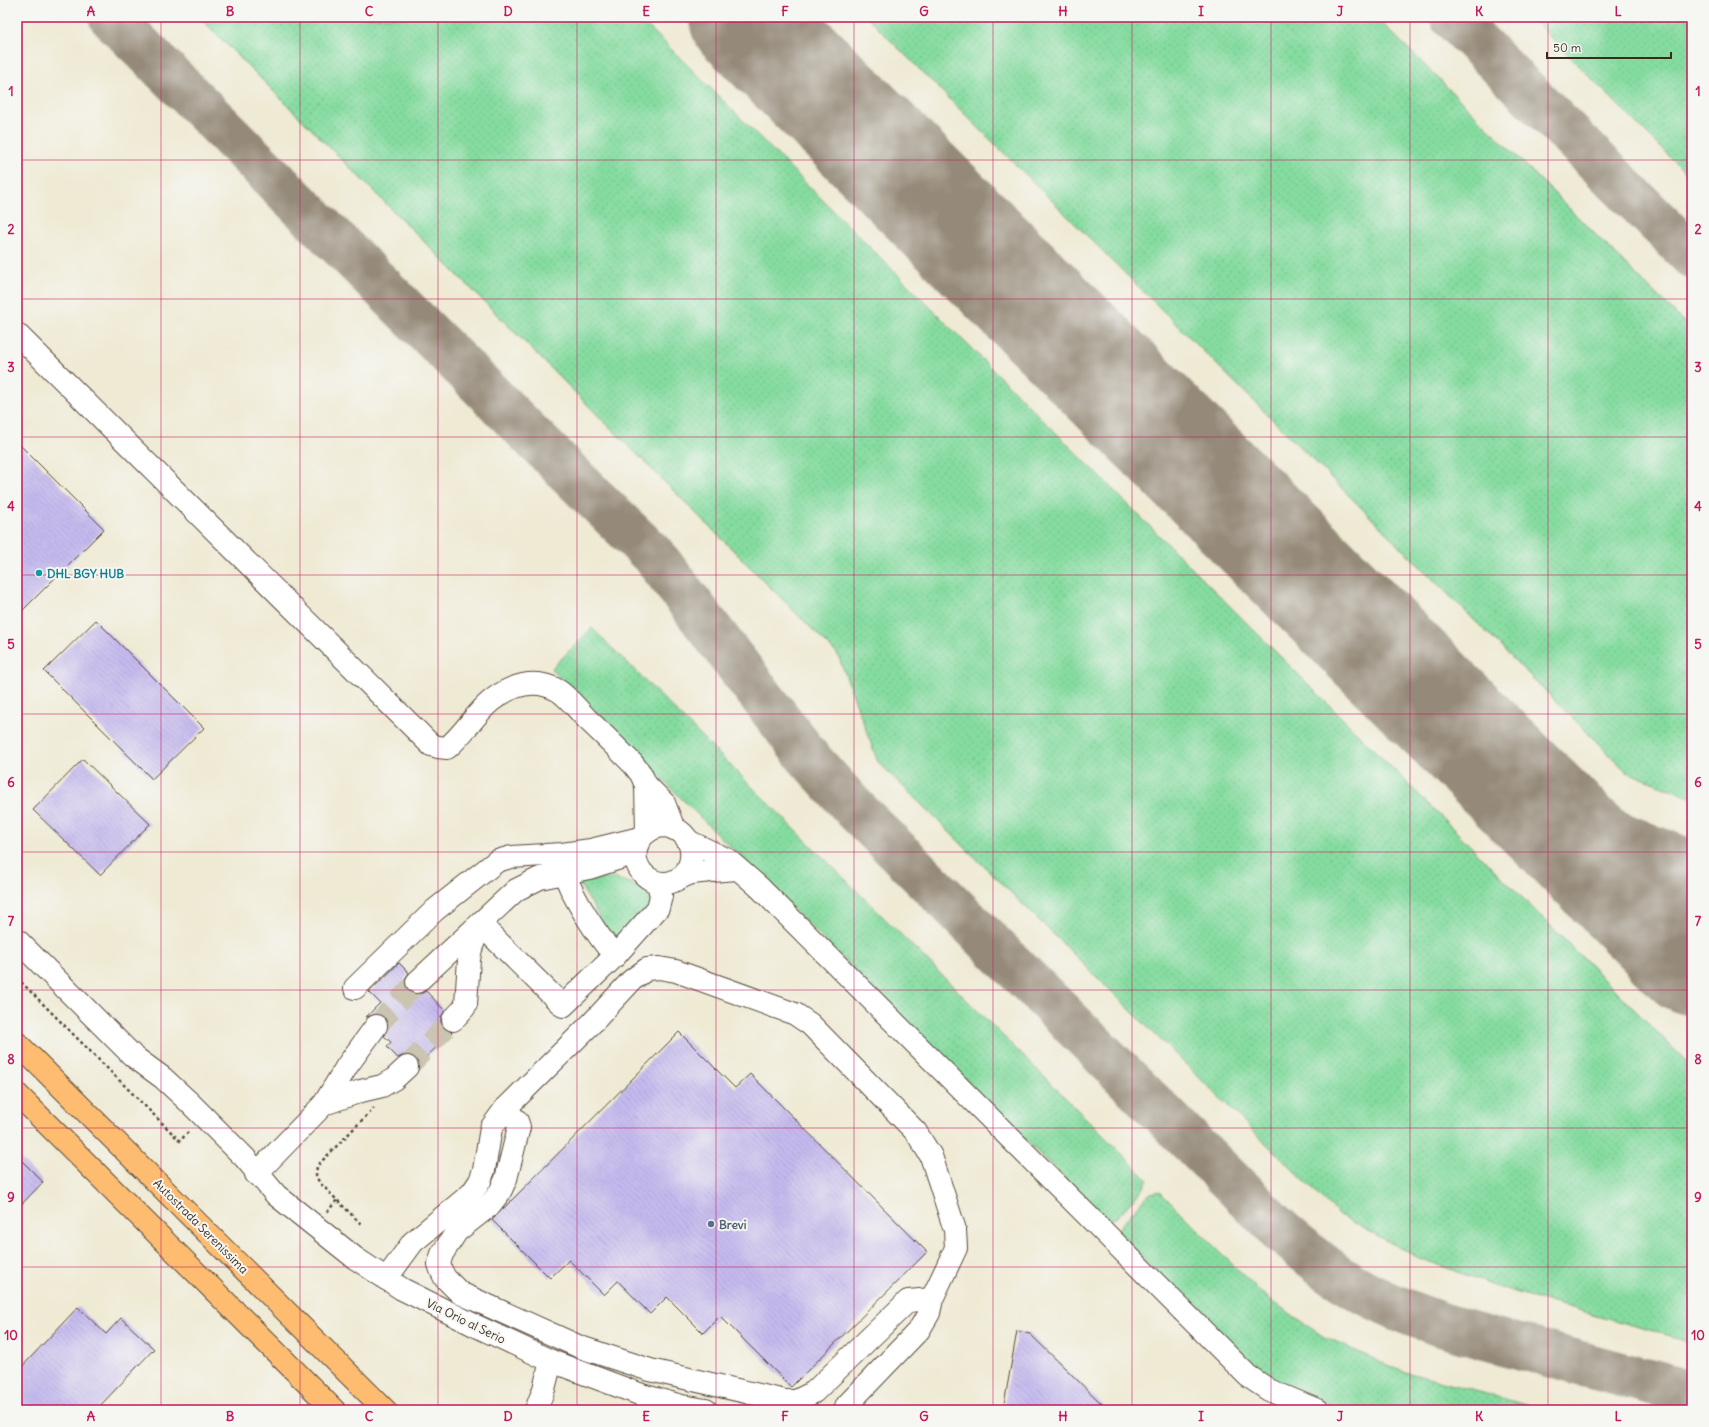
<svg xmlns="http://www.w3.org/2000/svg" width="1709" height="1427" font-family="Delius,sans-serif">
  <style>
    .grass { fill: url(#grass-dots); stroke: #60835f }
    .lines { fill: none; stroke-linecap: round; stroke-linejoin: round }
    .taxiway { stroke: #958a79; stroke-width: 45 }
    .runway { stroke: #958a79; stroke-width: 112 }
    .building { fill: url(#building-back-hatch) }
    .minor-tunnel { stroke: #cbc4b0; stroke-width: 22; stroke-dasharray: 22 11; stroke-linecap: butt }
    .minor-casing { stroke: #564739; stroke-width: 24 }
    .highway-casing { stroke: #564739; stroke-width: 24 }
    .path { stroke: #564739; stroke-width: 2.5; stroke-dasharray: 3 3; stroke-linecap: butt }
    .minor { stroke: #fff; stroke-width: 22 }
    .highway { stroke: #fdbc6f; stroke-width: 22 }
    .grid { fill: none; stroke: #c2185b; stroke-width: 1; stroke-opacity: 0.55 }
    .culture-dot { fill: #0f9aa8; stroke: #f6f6f2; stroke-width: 1.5 }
    .service-dot { fill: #5c6f8a; stroke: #f6f6f2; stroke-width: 1.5 }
    .labels { text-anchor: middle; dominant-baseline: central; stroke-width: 4; stroke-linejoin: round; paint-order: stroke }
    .culture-label { font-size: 12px; font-weight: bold; fill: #0d838f; stroke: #f6f6f2; text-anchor: start }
    .service-label { font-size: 12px; font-weight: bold; fill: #4e5e75; stroke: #f6f6f2; text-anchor: start }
    .street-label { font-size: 12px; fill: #3b2a1e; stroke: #f6f6f2 }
    .neatline { fill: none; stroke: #c2185b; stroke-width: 1.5 }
    .grid-label { font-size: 13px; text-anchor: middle; font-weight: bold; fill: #c2185b }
  </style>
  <defs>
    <pattern id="grass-dots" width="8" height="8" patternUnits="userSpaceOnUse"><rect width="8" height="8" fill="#85dca0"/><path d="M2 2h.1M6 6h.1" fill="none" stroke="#74bd89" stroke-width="1.8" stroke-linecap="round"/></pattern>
    <pattern id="building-back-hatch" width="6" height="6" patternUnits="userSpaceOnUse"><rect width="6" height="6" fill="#c5baee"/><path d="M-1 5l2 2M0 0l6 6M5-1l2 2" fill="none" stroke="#aaa0cc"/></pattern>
  </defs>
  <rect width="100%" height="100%" fill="#f6f6f2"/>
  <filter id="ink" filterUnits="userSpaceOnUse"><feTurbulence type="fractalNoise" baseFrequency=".025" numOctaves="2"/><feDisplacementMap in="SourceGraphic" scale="8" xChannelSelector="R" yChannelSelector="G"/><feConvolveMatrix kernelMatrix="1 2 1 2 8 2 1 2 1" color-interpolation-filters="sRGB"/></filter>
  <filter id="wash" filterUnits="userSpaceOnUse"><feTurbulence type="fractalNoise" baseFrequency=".012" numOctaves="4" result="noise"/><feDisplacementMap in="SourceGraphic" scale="16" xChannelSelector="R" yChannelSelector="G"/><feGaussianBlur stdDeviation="0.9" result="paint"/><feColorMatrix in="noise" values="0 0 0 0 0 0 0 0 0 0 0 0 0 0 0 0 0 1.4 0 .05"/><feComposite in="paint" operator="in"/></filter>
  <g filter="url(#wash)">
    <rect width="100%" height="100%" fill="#efead4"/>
    <g class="grass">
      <path d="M 199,17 L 639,17 L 1692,1067 L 1692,1342 L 1511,1291 L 1419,1258 L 1339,1215 L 878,762 L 838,655 Z"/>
      <path d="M 867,17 L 1376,17 L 1692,330 L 1692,798 L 1627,772 Z"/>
      <path d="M 1530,17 L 1685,17 L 1692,24 L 1692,179 Z"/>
      <path d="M 592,628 L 1148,1180 L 1143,1189 L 1116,1218 L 1106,1220 L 551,669 Z"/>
      <path d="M 611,878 C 624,879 649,889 651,904 L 614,942 L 579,883 L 581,881 Z"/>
      <path d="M 1159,1191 L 1259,1291 L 1294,1317 L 1324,1337 L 1402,1371 L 1545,1410 L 1348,1410 L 1321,1403 L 1278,1383 L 1250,1363 L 1117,1234 L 1120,1226 L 1147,1196 L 1151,1193 Z"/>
    </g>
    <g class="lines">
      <g class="taxiway">
        <path d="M 111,17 L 588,492 L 655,557 L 807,756 L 855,809 L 1282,1232 C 1303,1249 1324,1268 1347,1282 C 1402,1316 1466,1333 1528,1349 C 1583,1364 1637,1379 1692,1393"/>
        <path d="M 1452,17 L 1692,256"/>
        <path d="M 1464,732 L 1582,814 L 1611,830 L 1652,847 L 1692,862"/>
      </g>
      <path class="runway" d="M 745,17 L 1692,959"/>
    </g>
    <g id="blocks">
      <g class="building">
        <path d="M 17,442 L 104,529 L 17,616 Z"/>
        <path d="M 96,620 L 204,728 L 152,779 L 44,671 Z"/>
        <path d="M 83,759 L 150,824 L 100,875 L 33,810 Z"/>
        <path d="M 399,963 L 409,973 L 405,979 L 405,985 L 408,990 L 414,994 L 420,994 L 426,991 L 445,1011 L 441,1017 L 441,1024 L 445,1029 L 452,1032 L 419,1064 L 416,1058 L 410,1055 L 404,1055 L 398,1058 L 387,1047 L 391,1042 L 384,1036 L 388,1027 L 388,1021 L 384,1016 L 377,1014 L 366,1017 L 380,1003 L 369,992 Z"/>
        <path d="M 679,1032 L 735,1088 L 750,1074 L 927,1252 L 791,1387 L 720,1316 L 703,1333 L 667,1297 L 650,1314 L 618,1281 L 604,1295 L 569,1260 L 550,1278 L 492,1220 Z"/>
        <path d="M 17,1156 L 43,1182 L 17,1209 Z"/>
        <path d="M 78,1307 L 106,1334 L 121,1318 L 154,1349 L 96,1410 L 17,1410 L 17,1372 Z"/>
        <path d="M 1017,1331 L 1030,1334 L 1108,1410 L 1003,1410 Z"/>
      </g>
    </g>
  </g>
  <g filter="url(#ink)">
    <use href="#blocks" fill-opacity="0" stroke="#564739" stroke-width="1"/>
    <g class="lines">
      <g class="minor-tunnel">
        <path d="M 376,1026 L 417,982"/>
        <path d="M 407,1067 L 453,1020"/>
      </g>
      <g class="minor-casing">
        <g id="minor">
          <path d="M 17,334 L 431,745 L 438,747 L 447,748 C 464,734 475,714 491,701 C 511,685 535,677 559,691 C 569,698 578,710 587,719 C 603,734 618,749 633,764 L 641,774 L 646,785 L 664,803 L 674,829"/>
          <path d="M 646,785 L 647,832"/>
          <path d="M 688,841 L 728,860 L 759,887 L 1248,1376 L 1269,1390 L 1317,1410"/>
          <path d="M 565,873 C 571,896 599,938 615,956"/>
          <path d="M 684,875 C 707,843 671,812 646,833 C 638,839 634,850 636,860 C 640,877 659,889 676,880 C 682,877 685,875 692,873 C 707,871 722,870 738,869"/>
          <path d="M 480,924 L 563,1006 L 615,956 L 658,908 L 661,896 L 658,883"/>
          <path d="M 17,940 L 133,1056 L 163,1078 L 190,1103 L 245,1158 L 276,1195 L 355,1258 L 402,1289 L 476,1326 L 551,1361 L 642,1395 L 682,1406 L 706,1410"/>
          <path d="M 417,982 L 516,890 L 540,878 L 589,868 L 629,855"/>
          <path d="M 355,988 L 435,910 L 497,861 L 511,857 L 562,854 L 591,850 L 640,838"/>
          <path d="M 453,1020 L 464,1008 L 466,1004 L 469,959 L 471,949 L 480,925"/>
          <path d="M 324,1104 L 361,1091 L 382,1086 L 394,1079 L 407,1067"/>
          <path d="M 505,1109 L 517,1121 L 519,1127 L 506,1179 L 500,1192 L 489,1206 L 457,1231 L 442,1254 L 439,1264 L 441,1270 L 445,1278 L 460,1293 L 580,1347 L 650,1370 L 785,1401 L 796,1401 L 814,1392 L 908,1301 L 932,1299"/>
          <path d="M 256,1174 L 324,1104 L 347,1066 L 376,1026"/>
          <path d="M 386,1279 L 413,1242 L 472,1193 L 480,1181 L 484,1170 L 491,1128 L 505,1109 L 593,1022 L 632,980 L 647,969 L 659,968 L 676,971 L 795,1014 L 810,1024 L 916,1132 L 931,1156 L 955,1230 L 956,1248 L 932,1299 L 929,1313 L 919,1330 L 847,1405 L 845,1410"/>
          <path d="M 536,1410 L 544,1389 L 551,1361"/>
        </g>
      </g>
      <g class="highway-casing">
        <g id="highway">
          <path d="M 17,1043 L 385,1410"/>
          <path d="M 17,1094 L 334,1410"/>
        </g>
      </g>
      <g class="path">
        <path d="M 17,978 L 180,1141 L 190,1130"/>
        <path d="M 327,1212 L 337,1200"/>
        <path d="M 361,1224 L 319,1182 L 316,1175 L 317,1166 L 374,1108"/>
      </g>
      <use href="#minor" class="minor"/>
      <use href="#highway" class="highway"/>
    </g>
  </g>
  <path class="grid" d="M 161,17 L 161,1410M 300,17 L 300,1410M 438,17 L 438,1410M 577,17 L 577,1410M 716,17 L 716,1410M 854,17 L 854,1410M 993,17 L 993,1410M 1132,17 L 1132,1410M 1271,17 L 1271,1410M 1410,17 L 1410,1410M 1548,17 L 1548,1410M 17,160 L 1692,160M 17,299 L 1692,299M 17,437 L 1692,437M 17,575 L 1692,575M 17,714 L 1692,714M 17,852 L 1692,852M 17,990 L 1692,990M 17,1128 L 1692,1128M 17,1267 L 1692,1267"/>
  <circle class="culture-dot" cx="39" cy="573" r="4"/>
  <circle class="service-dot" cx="711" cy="1224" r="4"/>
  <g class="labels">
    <g class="culture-label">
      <text x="47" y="573">DHL BGY HUB</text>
    </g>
    <g class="service-label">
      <text x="719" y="1224">Brevi</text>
    </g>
    <g class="street-label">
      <text transform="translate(201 1226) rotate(45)">Autostrada Serenissima</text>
      <text transform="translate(466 1321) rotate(26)">Via Orio al Serio</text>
    </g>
  </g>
  <rect width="1709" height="1427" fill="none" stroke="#f6f6f2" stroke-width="44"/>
  <path d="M1547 52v6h124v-6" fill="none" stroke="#3b2a1e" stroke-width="2"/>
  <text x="1553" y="52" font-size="12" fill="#3b2a1e" stroke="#f6f6f2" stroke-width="3" paint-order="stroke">50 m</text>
  <rect x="22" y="22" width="1665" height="1383" class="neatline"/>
  <g class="grid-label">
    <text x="91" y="16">A</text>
    <text x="230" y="16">B</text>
    <text x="369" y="16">C</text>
    <text x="508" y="16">D</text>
    <text x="646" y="16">E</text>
    <text x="785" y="16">F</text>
    <text x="924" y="16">G</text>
    <text x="1063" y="16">H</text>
    <text x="1201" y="16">I</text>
    <text x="1340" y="16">J</text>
    <text x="1479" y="16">K</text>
    <text x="1618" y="16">L</text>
    <text x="11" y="96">1</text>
    <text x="1698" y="96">1</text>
    <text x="11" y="234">2</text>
    <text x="1698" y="234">2</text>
    <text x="11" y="372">3</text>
    <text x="1698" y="372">3</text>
    <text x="11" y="511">4</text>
    <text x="1698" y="511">4</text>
    <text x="11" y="649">5</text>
    <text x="1698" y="649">5</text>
    <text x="11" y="787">6</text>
    <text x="1698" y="787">6</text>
    <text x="11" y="926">7</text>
    <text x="1698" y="926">7</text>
    <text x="11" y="1064">8</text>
    <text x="1698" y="1064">8</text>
    <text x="11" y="1202">9</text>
    <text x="1698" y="1202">9</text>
    <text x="11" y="1340">10</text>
    <text x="1698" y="1340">10</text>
    <text x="91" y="1421">A</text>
    <text x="230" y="1421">B</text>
    <text x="369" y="1421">C</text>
    <text x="508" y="1421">D</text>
    <text x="646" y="1421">E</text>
    <text x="785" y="1421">F</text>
    <text x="924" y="1421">G</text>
    <text x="1063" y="1421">H</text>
    <text x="1201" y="1421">I</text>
    <text x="1340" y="1421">J</text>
    <text x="1479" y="1421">K</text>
    <text x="1618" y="1421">L</text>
  </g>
</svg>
